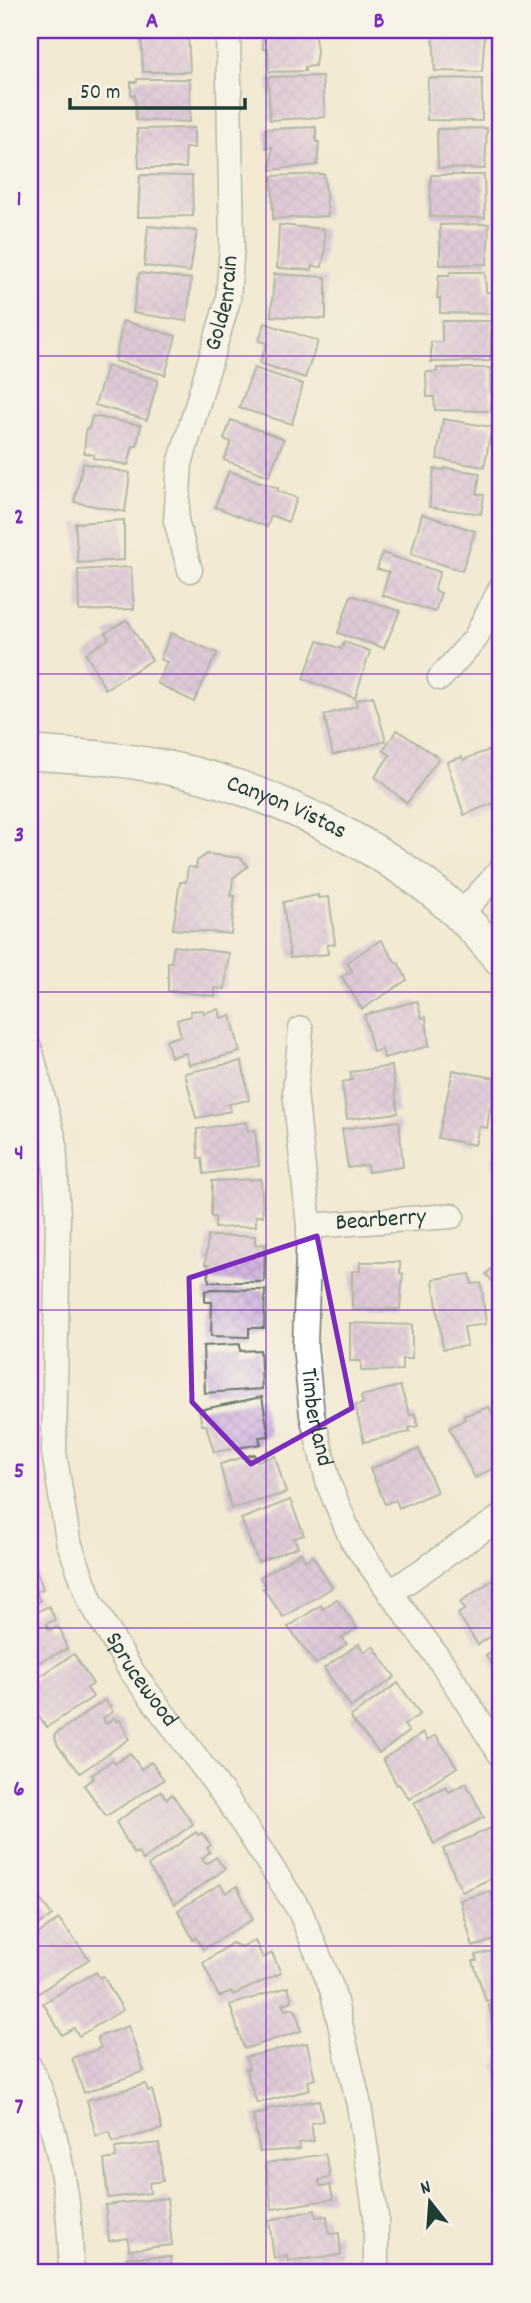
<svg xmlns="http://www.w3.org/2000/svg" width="531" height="2303" font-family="Dekko,sans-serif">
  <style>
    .building { fill: url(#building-cross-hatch) }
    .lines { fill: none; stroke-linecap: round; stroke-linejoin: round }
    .street-casing { stroke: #69796c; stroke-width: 27 }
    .secondary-casing { stroke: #69796c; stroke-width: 36 }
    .street { stroke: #fff; stroke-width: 24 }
    .secondary { stroke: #fff; stroke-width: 33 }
    .marked { fill: none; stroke: #7b2cbf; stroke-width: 5; stroke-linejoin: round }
    .grid { fill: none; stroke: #7b2cbf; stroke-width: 2; stroke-opacity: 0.55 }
    .labels { text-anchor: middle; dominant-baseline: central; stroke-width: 5; stroke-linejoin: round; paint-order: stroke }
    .street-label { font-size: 24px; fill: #1f3d34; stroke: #f7f3e8 }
    .neatline { fill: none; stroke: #7b2cbf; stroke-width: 2.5 }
    .grid-label { font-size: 23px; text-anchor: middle; font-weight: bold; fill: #7b2cbf }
  </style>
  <defs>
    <pattern id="building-cross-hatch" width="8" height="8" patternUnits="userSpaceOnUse" patternTransform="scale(1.75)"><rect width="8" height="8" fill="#c6a1df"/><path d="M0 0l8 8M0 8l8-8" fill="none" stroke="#a084b6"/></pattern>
  </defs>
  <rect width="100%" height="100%" fill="#f7f3e8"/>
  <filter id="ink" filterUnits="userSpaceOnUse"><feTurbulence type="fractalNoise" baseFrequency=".0143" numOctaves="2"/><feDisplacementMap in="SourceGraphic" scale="14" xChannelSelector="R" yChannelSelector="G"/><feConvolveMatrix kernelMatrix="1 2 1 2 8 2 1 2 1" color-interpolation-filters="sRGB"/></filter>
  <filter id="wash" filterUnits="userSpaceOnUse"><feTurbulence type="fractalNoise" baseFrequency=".00686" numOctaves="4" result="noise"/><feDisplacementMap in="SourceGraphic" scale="28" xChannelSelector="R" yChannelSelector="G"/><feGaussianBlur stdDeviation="1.57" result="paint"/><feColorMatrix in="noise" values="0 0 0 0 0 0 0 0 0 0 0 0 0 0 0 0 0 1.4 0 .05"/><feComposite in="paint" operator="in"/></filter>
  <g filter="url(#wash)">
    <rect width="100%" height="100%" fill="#f3e9d3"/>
    <g id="blocks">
      <g class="building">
        <path d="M 263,30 L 314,30 L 317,51 L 315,66 L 305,67 L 305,71 L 269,72 L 268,49 L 263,49 Z"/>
        <path d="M 188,31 L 190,72 L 143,72 L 141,32 Z"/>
        <path d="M 485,31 L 482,72 L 435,71 L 433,32 Z"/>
        <path d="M 322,76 L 325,117 L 270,120 L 268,77 Z"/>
        <path d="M 428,78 L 482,79 L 482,121 L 427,120 Z"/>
        <path d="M 137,79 L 190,79 L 190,122 L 136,120 L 135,95 L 131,95 L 131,82 L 137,82 Z"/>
        <path d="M 316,127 L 316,142 L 319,142 L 317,165 L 271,170 L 272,147 L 266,148 L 265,129 Z"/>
        <path d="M 194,128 L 194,148 L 185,148 L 186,168 L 139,168 L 137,129 Z"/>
        <path d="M 487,128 L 485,169 L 438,168 L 437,129 Z"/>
        <path d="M 324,174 L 328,216 L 273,219 L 272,176 Z"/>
        <path d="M 140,175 L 192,176 L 193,216 L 138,217 Z"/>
        <path d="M 431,175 L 484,175 L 485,218 L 430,217 Z"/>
        <path d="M 489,224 L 487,264 L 440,265 L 440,225 Z"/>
        <path d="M 279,225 L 324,229 L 325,251 L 322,267 L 312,266 L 312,270 L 277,268 Z"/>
        <path d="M 148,226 L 197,231 L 190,272 L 144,266 Z"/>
        <path d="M 450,272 L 485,272 L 486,292 L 491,292 L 491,314 L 440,313 L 440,298 L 437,298 L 439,275 L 449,275 Z"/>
        <path d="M 139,273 L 191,279 L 187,321 L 133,313 Z"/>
        <path d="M 274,274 L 326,277 L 326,319 L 271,316 Z"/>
        <path d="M 123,321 L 176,336 L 165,375 L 115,361 Z"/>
        <path d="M 442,321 L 492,321 L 490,361 L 431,362 L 431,342 L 442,342 Z"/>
        <path d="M 265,323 L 318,341 L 305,378 L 260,363 L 267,343 L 259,341 Z"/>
        <path d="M 107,366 L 158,380 L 147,420 L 95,405 Z"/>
        <path d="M 254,368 L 303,384 L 292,424 L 239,408 Z"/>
        <path d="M 437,368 L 490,368 L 491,411 L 435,410 L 434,397 L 427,397 L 426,372 L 437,372 Z"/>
        <path d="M 92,416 L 141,425 L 137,446 L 133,446 L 128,465 L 93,458 L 94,455 L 84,453 L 86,429 L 89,429 Z"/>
        <path d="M 443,419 L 492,427 L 484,467 L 437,459 Z"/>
        <path d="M 231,420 L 284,439 L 269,476 L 224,460 L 231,442 L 224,439 Z"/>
        <path d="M 83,463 L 130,473 L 125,512 L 74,502 Z"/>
        <path d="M 445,468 L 480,473 L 477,494 L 484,495 L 481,514 L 429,507 L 434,469 L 445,470 Z"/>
        <path d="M 229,471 L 278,488 L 277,491 L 297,498 L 288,522 L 271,515 L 267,527 L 215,507 Z"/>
        <path d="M 422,514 L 475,531 L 462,571 L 411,554 Z"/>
        <path d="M 124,520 L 124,560 L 78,563 L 75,523 Z"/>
        <path d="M 382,553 L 440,572 L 434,590 L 441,593 L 435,612 L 382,595 L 389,572 L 377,569 Z"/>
        <path d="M 131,567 L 134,609 L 79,611 L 78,570 Z"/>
        <path d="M 351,595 L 400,611 L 384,648 L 338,633 Z"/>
        <path d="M 127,620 L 152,660 L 105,689 L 86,653 L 109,639 L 105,633 Z"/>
        <path d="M 171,633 L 217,653 L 194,702 L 157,683 L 167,662 L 160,659 Z"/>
        <path d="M 318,641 L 342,649 L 344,642 L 370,651 L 355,698 L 303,679 Z"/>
        <path d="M 373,696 L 386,741 L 333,755 L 324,715 L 357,706 L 356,700 Z"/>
        <path d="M 501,708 L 501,740 L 491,728 L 497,723 L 491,716 Z"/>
        <path d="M 397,730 L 439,758 L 407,803 L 375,777 L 390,755 L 383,750 Z"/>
        <path d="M 494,748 L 501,771 L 495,775 L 501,800 L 464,815 L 447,762 L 462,757 L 463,760 Z"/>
        <path d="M 207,854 L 241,858 L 248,866 L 233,878 L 231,896 L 235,896 L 231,934 L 173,929 L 180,882 L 186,882 L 188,867 L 196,868 L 197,861 Z"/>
        <path d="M 318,895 L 318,898 L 329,897 L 335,944 L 327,945 L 328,954 L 290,958 L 283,902 Z"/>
        <path d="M 381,940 L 396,963 L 398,962 L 407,980 L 362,1009 L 342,977 L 352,971 L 347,962 Z"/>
        <path d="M 174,946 L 229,953 L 225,989 L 215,988 L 215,996 L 168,991 L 168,962 L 171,962 Z"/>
        <path d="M 417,1001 L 422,1018 L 426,1017 L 429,1046 L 384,1058 L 382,1049 L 373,1052 L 364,1015 Z"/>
        <path d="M 219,1009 L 221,1018 L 231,1015 L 240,1052 L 189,1065 L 186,1053 L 171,1057 L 166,1040 L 181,1036 L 177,1020 L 191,1016 L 190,1011 L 203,1010 L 204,1013 Z"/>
        <path d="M 242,1061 L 249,1100 L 229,1104 L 231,1111 L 196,1118 L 185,1073 Z"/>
        <path d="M 392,1066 L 398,1113 L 347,1119 L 342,1082 L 352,1080 L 350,1072 Z"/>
        <path d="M 453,1070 L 495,1078 L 487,1128 L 479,1126 L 475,1145 L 438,1138 Z"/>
        <path d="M 399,1121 L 403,1167 L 368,1172 L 367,1165 L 348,1168 L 342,1129 Z"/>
        <path d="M 246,1122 L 248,1131 L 255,1130 L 259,1166 L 204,1174 L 202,1158 L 198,1158 L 197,1129 Z"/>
        <path d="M 501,1141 L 501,1177 L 490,1159 L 498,1153 L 493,1146 Z"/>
        <path d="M 261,1179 L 263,1216 L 256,1216 L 256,1226 L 215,1228 L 215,1217 L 211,1217 L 212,1181 Z"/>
        <path d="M 208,1236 L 255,1236 L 255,1245 L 265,1244 L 264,1282 L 209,1282 L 208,1265 L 205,1264 Z"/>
        <path d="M 501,1260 L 501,1291 L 486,1274 Z"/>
        <path d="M 360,1262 L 400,1262 L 400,1274 L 403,1274 L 400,1309 L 352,1310 L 352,1271 L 360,1271 Z"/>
        <path d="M 470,1274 L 472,1284 L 481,1283 L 486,1324 L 464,1327 L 467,1346 L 443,1349 L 433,1279 Z"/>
        <path d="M 212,1289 L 265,1290 L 264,1328 L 249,1328 L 249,1337 L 211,1336 L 212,1302 L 205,1302 L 205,1291 Z"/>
        <path d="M 350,1323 L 412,1325 L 412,1359 L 402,1359 L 402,1370 L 361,1371 L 361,1361 L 350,1361 Z"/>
        <path d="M 240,1344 L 240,1351 L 260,1350 L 262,1389 L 205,1393 L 203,1346 Z"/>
        <path d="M 400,1386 L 410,1415 L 415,1414 L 418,1426 L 409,1428 L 410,1432 L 364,1442 L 355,1405 L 363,1404 L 361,1396 Z"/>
        <path d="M 262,1397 L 269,1436 L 259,1437 L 261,1444 L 214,1452 L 206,1425 L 202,1425 L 199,1410 Z"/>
        <path d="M 489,1407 L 501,1429 L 501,1464 L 475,1478 L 449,1428 L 465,1419 L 463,1416 Z"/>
        <path d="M 419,1449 L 437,1492 L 399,1508 L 396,1500 L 385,1504 L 370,1469 Z"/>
        <path d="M 254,1454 L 257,1461 L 275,1456 L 286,1493 L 231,1509 L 220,1464 Z"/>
        <path d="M 290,1500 L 304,1535 L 294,1538 L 298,1547 L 258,1562 L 241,1519 Z"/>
        <path d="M 30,1552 L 43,1589 L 36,1591 L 40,1601 L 30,1605 Z"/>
        <path d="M 301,1553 L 305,1561 L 313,1556 L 332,1588 L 283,1617 L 263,1588 L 266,1587 L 260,1577 Z"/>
        <path d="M 500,1575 L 501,1629 L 478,1645 L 458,1614 L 465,1609 L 460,1602 Z"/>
        <path d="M 337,1599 L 357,1628 L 342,1638 L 347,1644 L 316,1664 L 288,1627 L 321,1605 L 323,1609 Z"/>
        <path d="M 49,1606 L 55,1620 L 46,1624 L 49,1630 L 57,1627 L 61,1630 L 67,1649 L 30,1667 L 30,1615 Z"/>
        <path d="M 359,1644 L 364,1652 L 373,1646 L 395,1677 L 351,1707 L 324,1668 Z"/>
        <path d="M 501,1645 L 501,1677 L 486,1656 Z"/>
        <path d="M 74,1654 L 93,1684 L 87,1688 L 93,1697 L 47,1727 L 30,1706 L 30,1683 Z"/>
        <path d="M 398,1683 L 420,1714 L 404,1725 L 409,1732 L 379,1753 L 350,1717 Z"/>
        <path d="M 105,1700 L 113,1712 L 103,1718 L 106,1724 L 114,1718 L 117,1722 L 120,1720 L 129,1739 L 80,1773 L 58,1746 L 54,1735 Z"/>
        <path d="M 423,1733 L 427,1740 L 436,1735 L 457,1767 L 409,1799 L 399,1784 L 397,1785 L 383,1759 Z"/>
        <path d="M 130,1753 L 141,1769 L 151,1762 L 164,1780 L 106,1816 L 84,1785 L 94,1778 L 92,1775 L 113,1760 L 115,1764 Z"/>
        <path d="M 466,1783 L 484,1817 L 434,1844 L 414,1803 L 446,1786 L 449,1792 Z"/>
        <path d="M 161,1791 L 167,1799 L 172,1794 L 193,1824 L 143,1860 L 137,1852 L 134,1854 L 116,1822 Z"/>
        <path d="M 491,1828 L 501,1850 L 501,1864 L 497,1865 L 501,1874 L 462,1892 L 443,1849 Z"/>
        <path d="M 196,1832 L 198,1835 L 202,1833 L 211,1845 L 207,1848 L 210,1852 L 202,1858 L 206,1864 L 216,1857 L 225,1869 L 175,1904 L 148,1866 Z"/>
        <path d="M 220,1884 L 226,1893 L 237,1886 L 253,1919 L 203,1949 L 196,1938 L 193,1940 L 178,1910 Z"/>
        <path d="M 30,1886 L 52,1915 L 30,1931 Z"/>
        <path d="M 490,1891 L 492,1896 L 499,1893 L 501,1898 L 501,1938 L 473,1947 L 460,1900 Z"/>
        <path d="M 59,1919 L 89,1959 L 37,1994 L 30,1984 L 30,1940 Z"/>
        <path d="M 255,1941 L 263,1958 L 272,1953 L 281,1973 L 233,1995 L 231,1991 L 219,1997 L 203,1963 L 232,1943 L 241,1947 Z"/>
        <path d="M 501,1949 L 501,1997 L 486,2001 L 473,1961 L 477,1961 L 476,1955 Z"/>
        <path d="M 96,1972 L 100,1978 L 103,1976 L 123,2010 L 79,2036 L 74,2028 L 62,2035 L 43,2003 Z"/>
        <path d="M 288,1987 L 292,2001 L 282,2004 L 285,2010 L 293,2008 L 297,2013 L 301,2031 L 244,2049 L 230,2005 Z"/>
        <path d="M 501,2002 L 501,2050 L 497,2051 L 489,2005 Z"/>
        <path d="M 128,2026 L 144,2071 L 84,2093 L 72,2058 L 101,2048 L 97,2037 Z"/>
        <path d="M 307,2043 L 315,2079 L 308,2081 L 310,2090 L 257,2103 L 246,2069 L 249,2069 L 246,2057 Z"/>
        <path d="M 501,2056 L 501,2091 L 500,2091 L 494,2064 L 498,2064 L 496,2058 Z"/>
        <path d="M 146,2084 L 148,2091 L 152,2090 L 162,2129 L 113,2142 L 110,2132 L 96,2136 L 87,2100 Z"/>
        <path d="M 319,2100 L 323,2121 L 311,2123 L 314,2141 L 299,2143 L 300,2149 L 260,2152 L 253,2115 L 268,2112 L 267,2109 Z"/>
        <path d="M 159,2143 L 163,2181 L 149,2183 L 150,2193 L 108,2198 L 104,2160 L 116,2158 L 115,2148 Z"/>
        <path d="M 325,2154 L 330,2173 L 329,2178 L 319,2180 L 320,2186 L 330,2185 L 333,2199 L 272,2209 L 266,2163 Z"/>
        <path d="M 167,2198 L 172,2245 L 129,2250 L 128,2238 L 109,2241 L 105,2205 Z"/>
        <path d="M 315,2210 L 316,2217 L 327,2216 L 329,2234 L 339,2233 L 341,2255 L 288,2261 L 287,2256 L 274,2258 L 269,2220 Z"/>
        <path d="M 127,2257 L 171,2257 L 171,2273 L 113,2273 L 113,2268 L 127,2267 Z"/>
        <path d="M 280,2270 L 331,2271 L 331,2273 L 280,2273 Z"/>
      </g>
    </g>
  </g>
  <g filter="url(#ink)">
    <use href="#blocks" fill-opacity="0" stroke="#69796c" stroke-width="2"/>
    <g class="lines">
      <g class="street-casing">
        <g id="street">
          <path id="s1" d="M 190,570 L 176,521 L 180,464 L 228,300 L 232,245 L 228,30"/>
          <path d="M 440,678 L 475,639 L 501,588"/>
          <path d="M 460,915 L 501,870"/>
          <path id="s2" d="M 301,1029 L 295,1092 L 309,1226 L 305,1346 L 312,1415 L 329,1485 L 352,1540 L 444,1666 L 501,1755"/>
          <path id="s3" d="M 30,1049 L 54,1140 L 58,1216 L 54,1452 L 68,1540 L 90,1600 L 130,1669 L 227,1799 L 300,1911 L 332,1989 L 359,2105 L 376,2216 L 376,2273"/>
          <path id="s4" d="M 309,1226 L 452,1216"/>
          <path d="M 390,1593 L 501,1517"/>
          <path d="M 30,2067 C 58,2124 72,2209 71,2273"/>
        </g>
      </g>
      <g class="secondary-casing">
        <g id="secondary">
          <path id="s5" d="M 30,753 C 81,756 132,759 182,771 C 272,791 396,852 462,917 C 476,930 488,945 501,960"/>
        </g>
      </g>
      <use href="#street" class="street"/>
      <use href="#secondary" class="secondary"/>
    </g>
  </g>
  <path d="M0 0H531V2303H0ZM 317,1236 L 352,1408 L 251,1464 L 192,1402 L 189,1278 Z" fill="#f3e9d3" fill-opacity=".55" fill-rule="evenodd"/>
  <path class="marked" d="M 317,1236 L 352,1408 L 251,1464 L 192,1402 L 189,1278 Z"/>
  <path class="grid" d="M 266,30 L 266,2273M 30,356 L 501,356M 30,674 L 501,674M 30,992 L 501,992M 30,1310 L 501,1310M 30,1628 L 501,1628M 30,1946 L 501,1946"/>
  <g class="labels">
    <g class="street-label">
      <text stroke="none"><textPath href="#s1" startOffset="275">Goldenrain</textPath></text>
      <text stroke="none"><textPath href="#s5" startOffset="264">Canyon Vistas</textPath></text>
      <text stroke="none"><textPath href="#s4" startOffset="72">Bearberry</textPath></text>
      <text stroke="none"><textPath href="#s2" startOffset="390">Timberland</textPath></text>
      <text stroke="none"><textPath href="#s3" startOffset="654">Sprucewood</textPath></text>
    </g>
  </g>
  <rect width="531" height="2303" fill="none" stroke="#f7f3e8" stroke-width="77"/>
  <g transform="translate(430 2202) rotate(343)" stroke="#f7f3e8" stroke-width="5" paint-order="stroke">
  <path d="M0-5L12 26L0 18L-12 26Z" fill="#1f3d34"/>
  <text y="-10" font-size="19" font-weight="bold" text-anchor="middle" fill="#1f3d34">N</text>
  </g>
  <path d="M70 98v10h175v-10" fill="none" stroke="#1f3d34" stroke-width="3.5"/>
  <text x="80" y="98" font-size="21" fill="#1f3d34" stroke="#f7f3e8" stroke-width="5" paint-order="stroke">50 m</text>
  <rect x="38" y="38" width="454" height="2226" class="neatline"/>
  <g class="grid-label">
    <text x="152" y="27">A</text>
    <text x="379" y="27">B</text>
    <text x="19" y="205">1</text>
    <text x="19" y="523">2</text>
    <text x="19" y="841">3</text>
    <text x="19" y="1159">4</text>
    <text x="19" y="1477">5</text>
    <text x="19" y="1795">6</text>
    <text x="19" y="2113">7</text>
  </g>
</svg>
